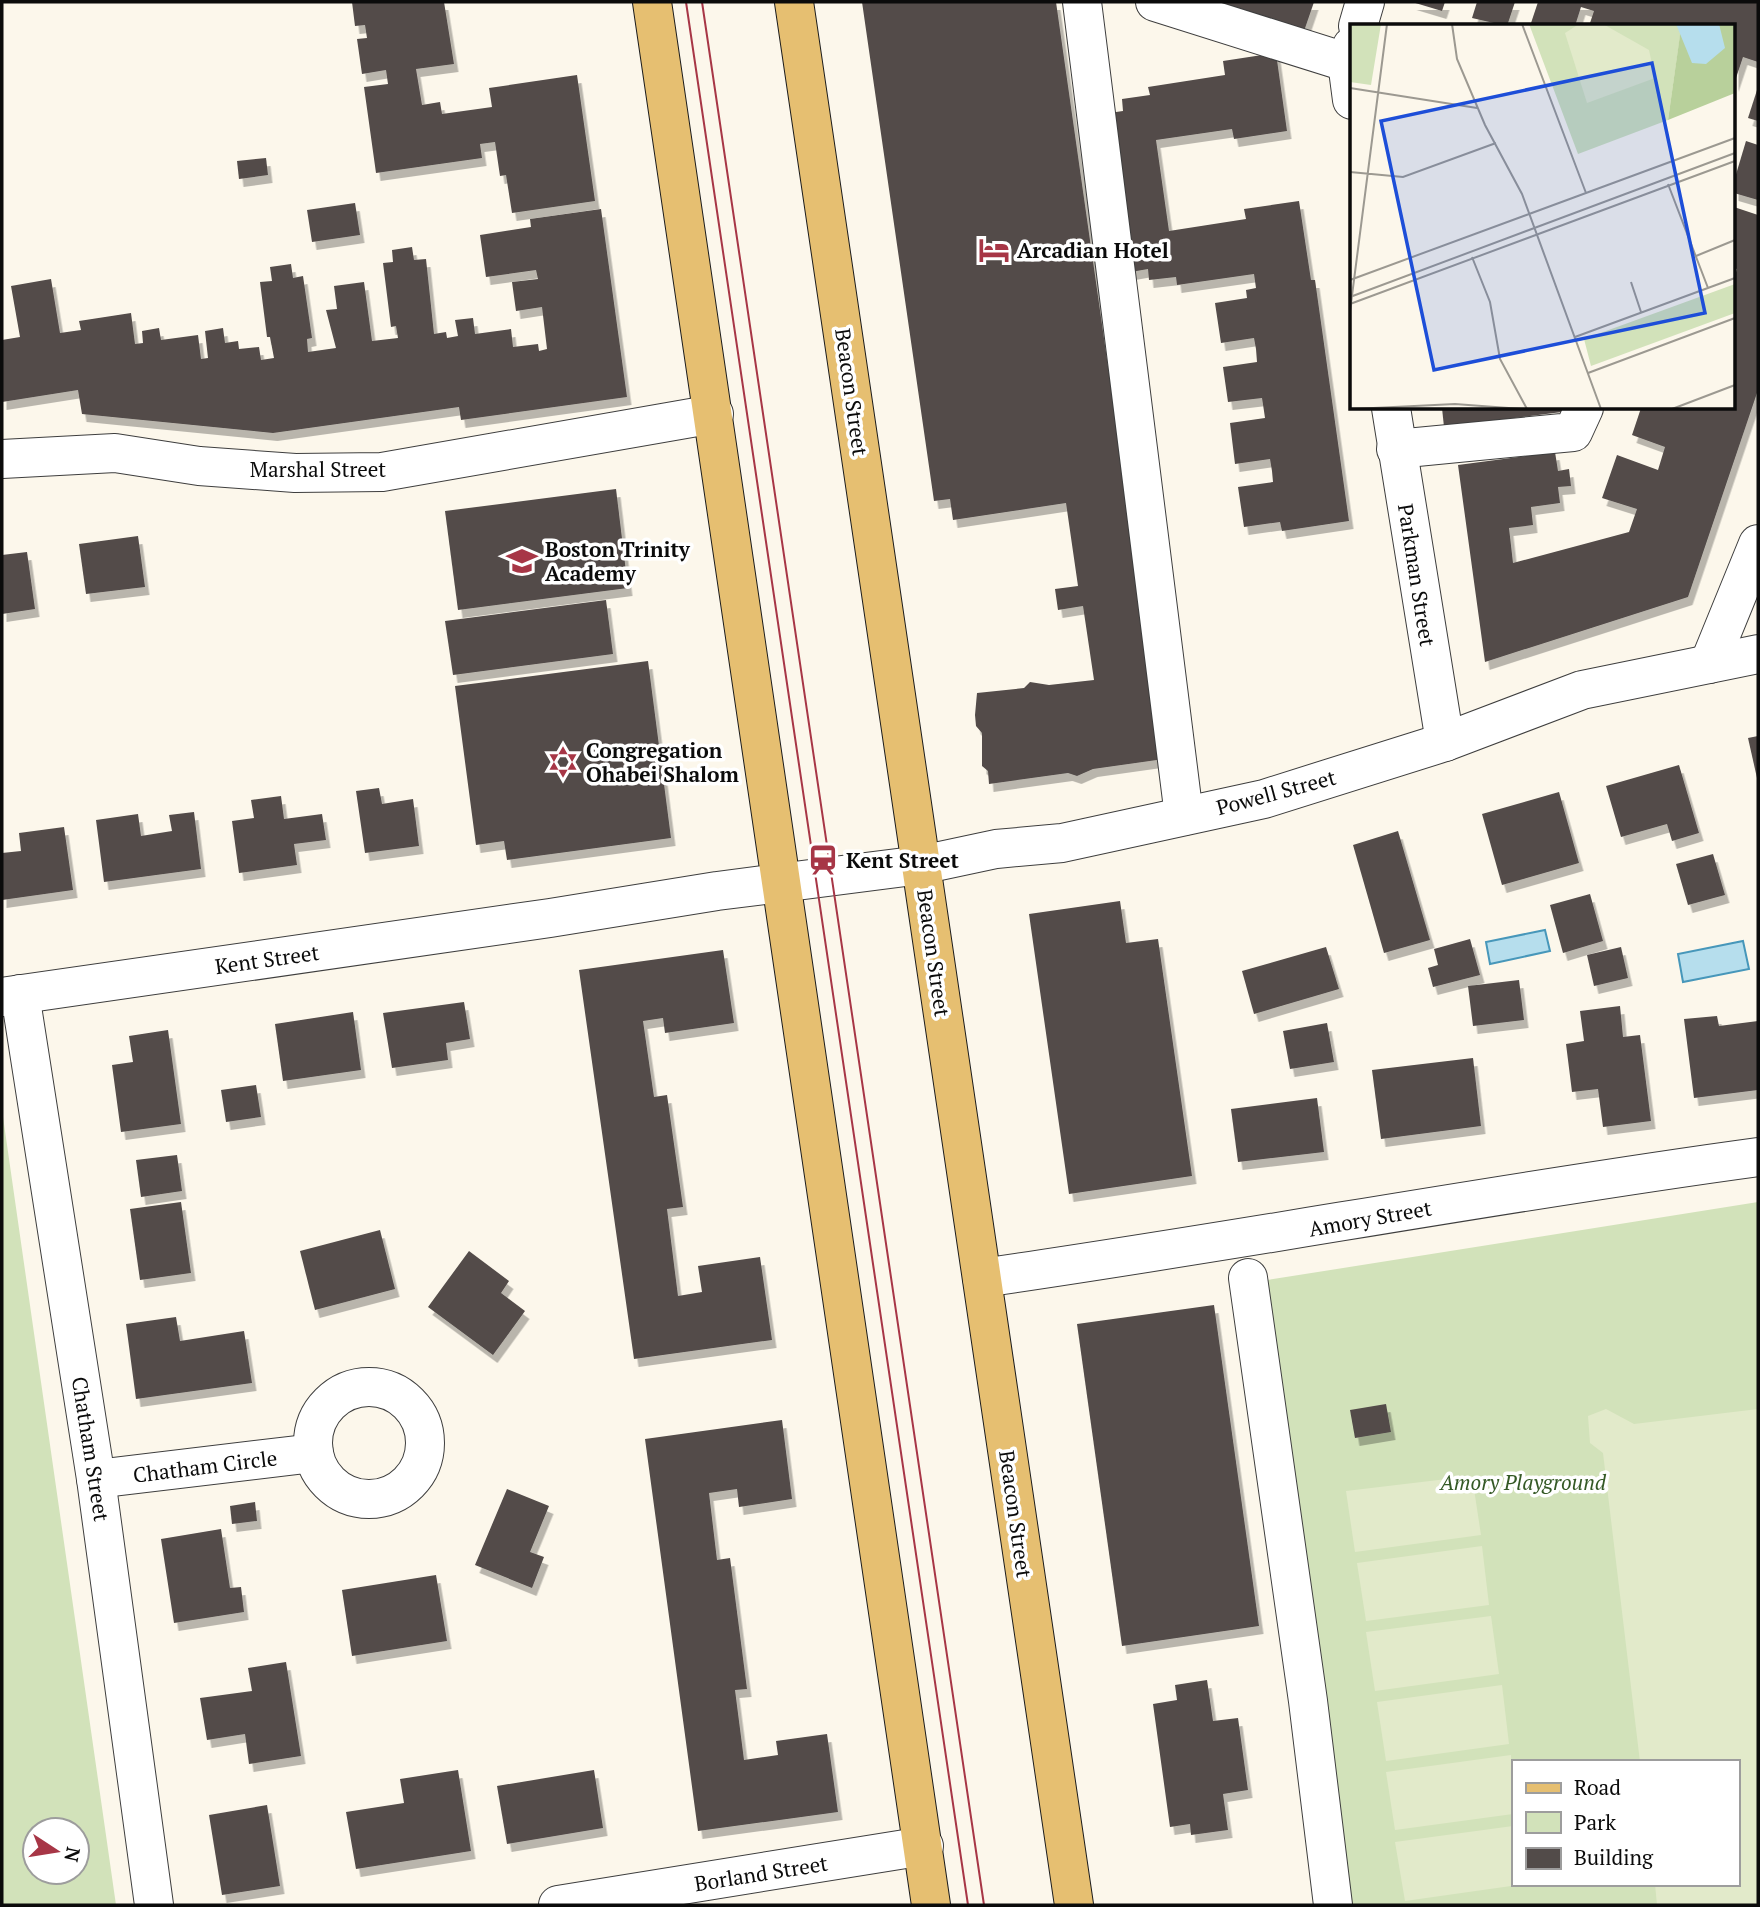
<svg xmlns="http://www.w3.org/2000/svg" width="1760" height="1907" font-family="'PT Serif',serif">
  <style>
    .green { fill: #d2e2ba; fill-rule: evenodd }
    .pitch { fill: #e2eaca }
    .water { fill: #b6deed; stroke: #4797ba; stroke-width: 2 }
    .building { fill: #524b49; filter: url(#shadow) }
    .lines { fill: none; stroke-linecap: round; stroke-linejoin: round }
    .minor-casing { stroke: #3e3e3e; stroke-width: 40 }
    .major-casing { stroke: #1c1c1c; stroke-width: 40 }
    .minor { stroke: #fff; stroke-width: 38 }
    .major { stroke: #e6bf71; stroke-width: 38 }
    .tram { stroke: #a73646; stroke-width: 2 }
    .labels { text-anchor: middle; dominant-baseline: central; stroke-width: 7; stroke-linejoin: round; paint-order: stroke }
    .poi-label { font-size: 21px; font-weight: bold; fill: #0b0b0b; stroke: #fff; text-anchor: start }
    .street-label { font-size: 21px; fill: #0b0b0b; stroke: #fff }
    .park-label { font-size: 21px; font-style: italic; fill: #345925; stroke: #fff }
    .inset-road { fill: none; stroke: #9c9991; stroke-width: 2 }
    .view { fill: #1d4ed8; fill-opacity: 0.15; stroke: #1d4ed8; stroke-width: 3.5 }
    .inset-edge { fill: none; stroke: #0b0b0b; stroke-width: 3.5 }
  </style>
  <defs>
    <filter id="shadow"><feDropShadow dx="4.5" dy="8" stdDeviation="0" flood-color="#0004"/></filter>
  </defs>
  <rect width="100%" height="100%" fill="#fcf7eb"/>
  <g class="green">
    <path d="M 2,1110 L 116,1905 L 2,1905 ZM 35,1830 L 77,1830 L 77,1872 L 35,1872 Z"/>
    <path d="M 1758,1202 L 1758,1905 L 1351,1905 L 1255,1282 ZM 1513,1762 L 1737,1762 L 1737,1884 L 1513,1884 Z"/>
  </g>
  <g class="pitch">
    <path d="M 1606,1409 L 1634,1424 L 1758,1409 L 1758,1905 L 1657,1905 L 1655,1884 L 1737,1884 L 1737,1762 L 1640,1762 L 1603,1453 L 1590,1443 L 1588,1416 Z"/>
    <path d="M 1472,1476 L 1481,1535 L 1355,1552 L 1346,1491 Z"/>
    <path d="M 1482,1546 L 1489,1605 L 1366,1621 L 1357,1563 Z"/>
    <path d="M 1491,1616 L 1499,1674 L 1375,1691 L 1366,1632 Z"/>
    <path d="M 1502,1685 L 1509,1744 L 1386,1761 L 1377,1702 Z"/>
    <path d="M 1511,1755 L 1513,1814 L 1395,1830 L 1386,1772 Z"/>
    <path d="M 1513,1826 L 1513,1884 L 1525,1884 L 1405,1901 L 1395,1842 Z"/>
  </g>
  <g class="water">
    <path d="M 1545,930 L 1550,951 L 1490,964 L 1486,942 Z"/>
    <path d="M 1743,941 L 1749,969 L 1683,982 L 1678,954 Z"/>
  </g>
  <g class="building">
    <path d="M 352,2 L 444,2 L 454,64 L 416,69 L 422,105 L 440,102 L 442,114 L 492,107 L 489,88 L 577,75 L 595,201 L 512,213 L 506,175 L 500,176 L 495,142 L 480,144 L 482,158 L 376,173 L 364,87 L 388,84 L 386,70 L 362,74 L 357,39 L 367,38 L 365,25 L 355,26 Z"/>
    <path d="M 862,2 L 1056,2 L 1164,759 L 1093,769 L 1077,776 L 1068,773 L 989,784 L 988,771 L 982,766 L 982,733 L 976,726 L 975,715 L 977,693 L 1024,688 L 1030,682 L 1049,685 L 1094,680 L 1083,606 L 1058,610 L 1055,589 L 1078,586 L 1066,503 L 953,520 L 950,499 L 934,501 Z"/>
    <path d="M 1202,2 L 1314,2 L 1303,34 Z"/>
    <path d="M 1412,2 L 1445,2 L 1442,11 Z"/>
    <path d="M 1477,2 L 1515,2 L 1507,26 L 1472,18 Z"/>
    <path d="M 1538,2 L 1758,2 L 1758,62 L 1743,57 L 1734,84 L 1734,26 L 1640,26 L 1629,23 L 1628,26 L 1589,26 L 1594,11 L 1581,7 L 1575,26 L 1530,26 Z"/>
    <path d="M 1276,53 L 1287,131 L 1234,139 L 1232,129 L 1156,140 L 1169,231 L 1246,219 L 1244,209 L 1299,201 L 1311,280 L 1315,280 L 1349,521 L 1282,531 L 1280,522 L 1244,527 L 1238,487 L 1273,482 L 1272,471 L 1270,459 L 1235,464 L 1230,423 L 1265,418 L 1264,411 L 1262,398 L 1228,402 L 1223,367 L 1257,362 L 1256,349 L 1254,338 L 1221,343 L 1215,303 L 1247,298 L 1246,290 L 1256,288 L 1254,274 L 1177,285 L 1176,277 L 1149,280 L 1148,269 L 1131,272 L 1109,113 L 1123,111 L 1122,99 L 1150,95 L 1148,87 L 1225,75 L 1223,61 Z"/>
    <path d="M 1758,87 L 1758,121 L 1748,118 Z"/>
    <path d="M 1746,141 L 1758,145 L 1758,200 L 1734,193 L 1734,181 Z"/>
    <path d="M 266,158 L 268,175 L 239,179 L 237,161 Z"/>
    <path d="M 355,203 L 360,235 L 312,242 L 307,210 Z"/>
    <path d="M 1734,207 L 1758,215 L 1758,390 L 1688,597 L 1485,662 L 1458,465 L 1555,452 L 1558,471 L 1569,469 L 1571,486 L 1558,487 L 1560,503 L 1531,507 L 1533,525 L 1509,528 L 1513,563 L 1629,532 L 1637,509 L 1602,498 L 1617,455 L 1658,470 L 1665,447 L 1632,435 L 1641,408 L 1734,408 L 1734,279 L 1737,269 L 1734,268 Z"/>
    <path d="M 601,209 L 627,397 L 461,420 L 459,407 L 273,433 L 82,414 L 78,390 L 2,402 L 2,340 L 20,337 L 11,286 L 51,279 L 60,333 L 81,330 L 79,321 L 131,313 L 135,344 L 143,343 L 142,331 L 159,328 L 161,340 L 198,335 L 201,359 L 208,358 L 205,331 L 223,328 L 225,343 L 238,341 L 239,349 L 259,347 L 261,360 L 274,358 L 270,337 L 267,337 L 260,282 L 272,281 L 270,267 L 291,264 L 293,278 L 303,276 L 312,338 L 307,339 L 308,352 L 336,348 L 326,310 L 337,309 L 334,286 L 364,282 L 372,341 L 398,338 L 396,326 L 391,327 L 383,263 L 393,262 L 392,250 L 412,247 L 414,260 L 426,259 L 434,334 L 446,332 L 447,338 L 458,336 L 455,320 L 473,318 L 475,334 L 511,329 L 513,347 L 538,344 L 539,351 L 547,349 L 542,307 L 516,311 L 512,282 L 538,279 L 536,270 L 486,277 L 480,235 L 531,227 L 530,219 Z"/>
    <path d="M 1442,408 L 1561,408 L 1562,412 L 1444,427 Z"/>
    <path d="M 616,489 L 628,588 L 458,610 L 445,511 Z"/>
    <path d="M 138,536 L 145,587 L 86,594 L 79,544 Z"/>
    <path d="M 27,552 L 35,609 L 2,614 L 2,555 Z"/>
    <path d="M 606,600 L 613,654 L 453,675 L 445,621 Z"/>
    <path d="M 648,661 L 671,838 L 507,860 L 504,841 L 476,845 L 455,686 Z"/>
    <path d="M 1758,736 L 1758,778 L 1757,778 L 1748,738 Z"/>
    <path d="M 1679,765 L 1699,833 L 1672,841 L 1667,824 L 1621,837 L 1606,786 Z"/>
    <path d="M 379,788 L 382,804 L 413,799 L 419,846 L 365,853 L 356,791 Z"/>
    <path d="M 1559,792 L 1579,863 L 1502,885 L 1482,814 Z"/>
    <path d="M 281,796 L 284,819 L 322,814 L 326,840 L 294,844 L 297,865 L 239,873 L 232,821 L 254,818 L 251,800 Z"/>
    <path d="M 194,812 L 201,869 L 104,882 L 96,820 L 138,814 L 141,836 L 172,831 L 169,815 Z"/>
    <path d="M 64,827 L 73,890 L 2,900 L 2,853 L 21,851 L 19,833 Z"/>
    <path d="M 1398,831 L 1430,940 L 1384,953 L 1353,845 Z"/>
    <path d="M 1713,854 L 1725,895 L 1688,905 L 1676,864 Z"/>
    <path d="M 1590,894 L 1603,941 L 1563,953 L 1550,905 Z"/>
    <path d="M 1120,901 L 1126,943 L 1158,939 L 1192,1176 L 1069,1194 L 1029,914 Z"/>
    <path d="M 1470,939 L 1480,975 L 1433,987 L 1428,968 L 1438,965 L 1434,949 Z"/>
    <path d="M 1326,947 L 1339,989 L 1254,1014 L 1242,971 Z"/>
    <path d="M 1621,947 L 1628,978 L 1594,986 L 1587,955 Z"/>
    <path d="M 723,950 L 734,1023 L 665,1033 L 663,1018 L 643,1021 L 654,1097 L 667,1095 L 683,1207 L 667,1209 L 678,1296 L 702,1292 L 698,1266 L 760,1257 L 772,1340 L 634,1359 L 579,970 Z"/>
    <path d="M 1519,980 L 1524,1020 L 1473,1026 L 1468,986 Z"/>
    <path d="M 464,1002 L 470,1039 L 446,1043 L 448,1060 L 392,1068 L 383,1013 Z"/>
    <path d="M 1620,1006 L 1623,1037 L 1640,1035 L 1651,1121 L 1603,1127 L 1598,1089 L 1572,1092 L 1566,1044 L 1584,1041 L 1580,1011 Z"/>
    <path d="M 353,1012 L 361,1070 L 283,1081 L 275,1024 Z"/>
    <path d="M 1717,1016 L 1719,1026 L 1758,1021 L 1758,1090 L 1694,1098 L 1684,1019 Z"/>
    <path d="M 1327,1023 L 1334,1062 L 1290,1069 L 1283,1031 Z"/>
    <path d="M 168,1030 L 181,1124 L 121,1132 L 112,1065 L 133,1062 L 129,1036 Z"/>
    <path d="M 1473,1058 L 1481,1126 L 1381,1139 L 1372,1070 Z"/>
    <path d="M 256,1085 L 261,1117 L 226,1122 L 221,1090 Z"/>
    <path d="M 1317,1098 L 1324,1152 L 1238,1162 L 1231,1109 Z"/>
    <path d="M 177,1155 L 182,1191 L 141,1197 L 136,1160 Z"/>
    <path d="M 181,1202 L 191,1273 L 140,1280 L 130,1209 Z"/>
    <path d="M 380,1230 L 395,1289 L 315,1310 L 300,1251 Z"/>
    <path d="M 469,1251 L 509,1281 L 501,1293 L 525,1311 L 493,1355 L 428,1307 Z"/>
    <path d="M 1214,1305 L 1259,1626 L 1122,1646 L 1077,1324 Z"/>
    <path d="M 176,1317 L 180,1341 L 244,1331 L 252,1383 L 136,1399 L 126,1324 Z"/>
    <path d="M 1386,1404 L 1391,1432 L 1355,1438 L 1350,1410 Z"/>
    <path d="M 782,1420 L 792,1499 L 739,1507 L 737,1489 L 709,1493 L 717,1560 L 730,1558 L 747,1689 L 735,1690 L 744,1760 L 778,1755 L 776,1741 L 827,1734 L 838,1812 L 698,1831 L 645,1439 Z"/>
    <path d="M 507,1489 L 549,1506 L 530,1552 L 544,1557 L 532,1588 L 475,1565 Z"/>
    <path d="M 255,1502 L 257,1521 L 232,1524 L 230,1506 Z"/>
    <path d="M 221,1529 L 230,1588 L 241,1587 L 244,1612 L 174,1623 L 161,1539 Z"/>
    <path d="M 436,1575 L 447,1641 L 352,1656 L 342,1590 Z"/>
    <path d="M 286,1662 L 301,1756 L 249,1764 L 245,1734 L 207,1740 L 200,1698 L 252,1691 L 248,1668 Z"/>
    <path d="M 1207,1680 L 1213,1721 L 1238,1718 L 1248,1790 L 1223,1794 L 1228,1830 L 1191,1835 L 1190,1824 L 1170,1827 L 1153,1704 L 1177,1700 L 1175,1685 Z"/>
    <path d="M 458,1770 L 471,1851 L 356,1869 L 346,1812 L 404,1803 L 400,1779 Z"/>
    <path d="M 594,1770 L 603,1828 L 507,1844 L 497,1786 Z"/>
    <path d="M 267,1805 L 280,1886 L 222,1895 L 209,1815 Z"/>
  </g>
  <g class="lines">
    <g class="minor-casing">
      <g id="minor">
        <path d="M 1082,2 L 1184,816"/>
        <path d="M 1155,2 L 1352,64"/>
        <path d="M 1358,26 L 1365,2"/>
        <path d="M 1352,46 L 1347,62 L 1352,100"/>
        <path d="M 1391,408 L 1445,742"/>
        <path d="M 1396,449 L 1573,432 L 1584,408"/>
        <path d="M 2,459 L 115,453 L 199,466 L 295,473 L 382,472 L 714,414"/>
        <path d="M 1709,664 L 1758,544"/>
        <path d="M 20,994 L 96,1479 L 154,1905"/>
        <path d="M 2,997 L 550,918 L 717,891 L 921,865 L 996,849 L 1062,843 L 1264,799 L 1445,742 L 1582,690 L 1758,654"/>
        <path d="M 982,1278 C 1241,1241 1499,1192 1758,1157"/>
        <path d="M 1248,1278 L 1308,1701 L 1333,1905"/>
        <circle cx="369" cy="1443" r="56"/>
        <path d="M 96,1479 L 314,1453"/>
        <path d="M 558,1905 L 924,1846"/>
      </g>
    </g>
    <g class="major-casing">
      <g id="major">
        <path d="M 652,2 L 931,1905"/>
        <path d="M 794,2 L 1074,1905"/>
      </g>
    </g>
    <use href="#minor" class="minor"/>
    <use href="#major" class="major"/>
    <g class="tram">
      <path d="M 686,2 L 968,1905"/>
      <path d="M 702,2 L 984,1905"/>
    </g>
  </g>
  <defs>
    <g id="hotel-bare" transform="scale(2.415)"><path d="M-6-4.5h1.5V1H6V5H4.5V3h-9V5H-6ZM-4 0a1.8 1.8 0 1 1 3.6 0ZM.5 0V-2.5h3Q6-2.5 6 0Z" fill="#a73646" stroke="#fff" stroke-width="2.5" paint-order="stroke"/></g>
    <g id="school-bare" transform="scale(2.415)"><path d="M0-5L7-2L0 1L-7-2ZM-4 1L0 2.5L4 1V4Q0 6-4 4Z" fill="#a73646" stroke="#fff" stroke-width="2.5" paint-order="stroke"/></g>
    <g id="synagogue-bare" transform="scale(2.415)"><path d="M0-6.5L5.6 3.2H-5.6ZM0 6.5L5.6-3.2H-5.6Z" fill="#a73646" stroke="#fff" stroke-width="2.5" paint-order="stroke"/></g>
    <g id="station-bare" transform="scale(2.415)"><path d="M-3-6H3Q5-6 5-4V2Q5 4 3 4L4.5 6H3L1.5 4h-3L-3 6H-4.5L-3 4Q-5 4-5 2V-4Q-5-6-3-6ZM-3.5-4v3h7v-3ZM-3.5 1v1.5H-2V1ZM2 1v1.5H3.5V1Z" fill="#a73646" stroke="#fff" stroke-width="2.5" paint-order="stroke"/></g>
  </defs>
  <g fill-rule="evenodd">
    <use href="#hotel-bare" x="994" y="250"/>
    <use href="#school-bare" x="522" y="561"/>
    <use href="#synagogue-bare" x="563" y="762"/>
    <use href="#station-bare" x="823" y="860"/>
  </g>
  <g class="labels">
    <g class="poi-label">
      <text x="1017" y="250">Arcadian Hotel</text>
      <text x="545" y="549">Boston Trinity<tspan x="545" dy="24">Academy</tspan></text>
      <text x="586" y="750">Congregation<tspan x="586" dy="24">Ohabei Shalom</tspan></text>
      <text x="846" y="860">Kent Street</text>
    </g>
    <g class="street-label">
      <text transform="translate(852 392) rotate(82)">Beacon Street</text>
      <text x="318" y="469">Marshal Street</text>
      <text transform="translate(1417 575) rotate(81)">Parkman Street</text>
      <text transform="translate(1276 792) rotate(-15)">Powell Street</text>
      <text transform="translate(934 953) rotate(82)">Beacon Street</text>
      <text transform="translate(267 959) rotate(-8)">Kent Street</text>
      <text transform="translate(1370 1218) rotate(-10)">Amory Street</text>
      <text transform="translate(91 1449) rotate(81)">Chatham Street</text>
      <text transform="translate(205 1466) rotate(-7)">Chatham Circle</text>
      <text transform="translate(1016 1514) rotate(82)">Beacon Street</text>
      <text transform="translate(761 1873) rotate(-9)">Borland Street</text>
    </g>
    <g class="park-label">
      <text x="1523" y="1482">Amory Playground</text>
    </g>
  </g>
  <g transform="translate(1350 24)">
    <rect width="385" height="385" fill="#fcf7eb"/>
    <path d="M 0,0 L 31,0 L 21,61 L 0,58 ZM 179,0 L 337,0 L 330,12 L 318,96 L 228,130 ZM 385,260 L 385,289 L 241,342 L 234,315 Z" fill="#d2e2ba"/>
    <path d="M 337,0 L 385,0 L 385,69 L 318,96 L 330,11 Z" fill="#b8d09b"/>
    <path d="M 229,0 L 253,0 L 299,26 L 305,54 L 237,79 L 215,9 Z" fill="#e2eaca"/>
    <path d="M 326,0 L 369,0 L 375,24 L 356,40 L 342,39 Z" fill="#b6deed"/>
    <path class="inset-road" d="M 102,0 L 107,35 L 135,101 L 172,170 L 251,385M 172,0 L 236,169M 0,64 L 127,84M 0,148 L 53,153 L 146,119M 318,160 L 358,264M 346,232 L 385,216M 122,233 L 140,278 L 150,335 L 177,385M 0,256 L 385,114M 281,258 L 291,288M 0,273 L 385,129M 0,280 L 385,137M 0,287 L 37,0M 225,313 L 385,254M 238,349 L 385,294M 3,385 L 105,380 L 172,385M 322,385 L 385,361"/>
    <path class="view" d="M 302,39 L 355,289 L 84,346 L 31,97 Z"/>
    <rect width="385" height="385" class="inset-edge"/>
  </g>
  <rect width="1760" height="1907" fill="none" stroke="#0b0b0b" stroke-width="7"/>
  <rect x="1512" y="1760" width="228" height="126" fill="#ffffff" stroke="#9d9d9d" stroke-width="2"/>
  <rect x="1526" y="1783" width="35" height="10" fill="#e6bf71" stroke="#9d9d9d" stroke-width="2"/>
  <text x="1574" y="1795" font-size="21" fill="#0b0b0b">Road</text>
  <rect x="1526" y="1812" width="35" height="21" fill="#d2e2ba" stroke="#9d9d9d" stroke-width="2"/>
  <text x="1574" y="1830" font-size="21" fill="#0b0b0b">Park</text>
  <rect x="1526" y="1848" width="35" height="21" fill="#524b49" stroke="#9d9d9d" stroke-width="2"/>
  <text x="1574" y="1865" font-size="21" fill="#0b0b0b">Building</text>
  <g transform="translate(56 1851) rotate(102)"><circle r="33" fill="#ffffff" stroke="#9d9d9d" stroke-width="2"/>
  <path d="M0-5L12 26L0 18L-12 26Z" fill="#a73646"/>
  <text y="-10" font-size="19" font-weight="bold" text-anchor="middle" fill="#0b0b0b">N</text>
  </g>
</svg>
